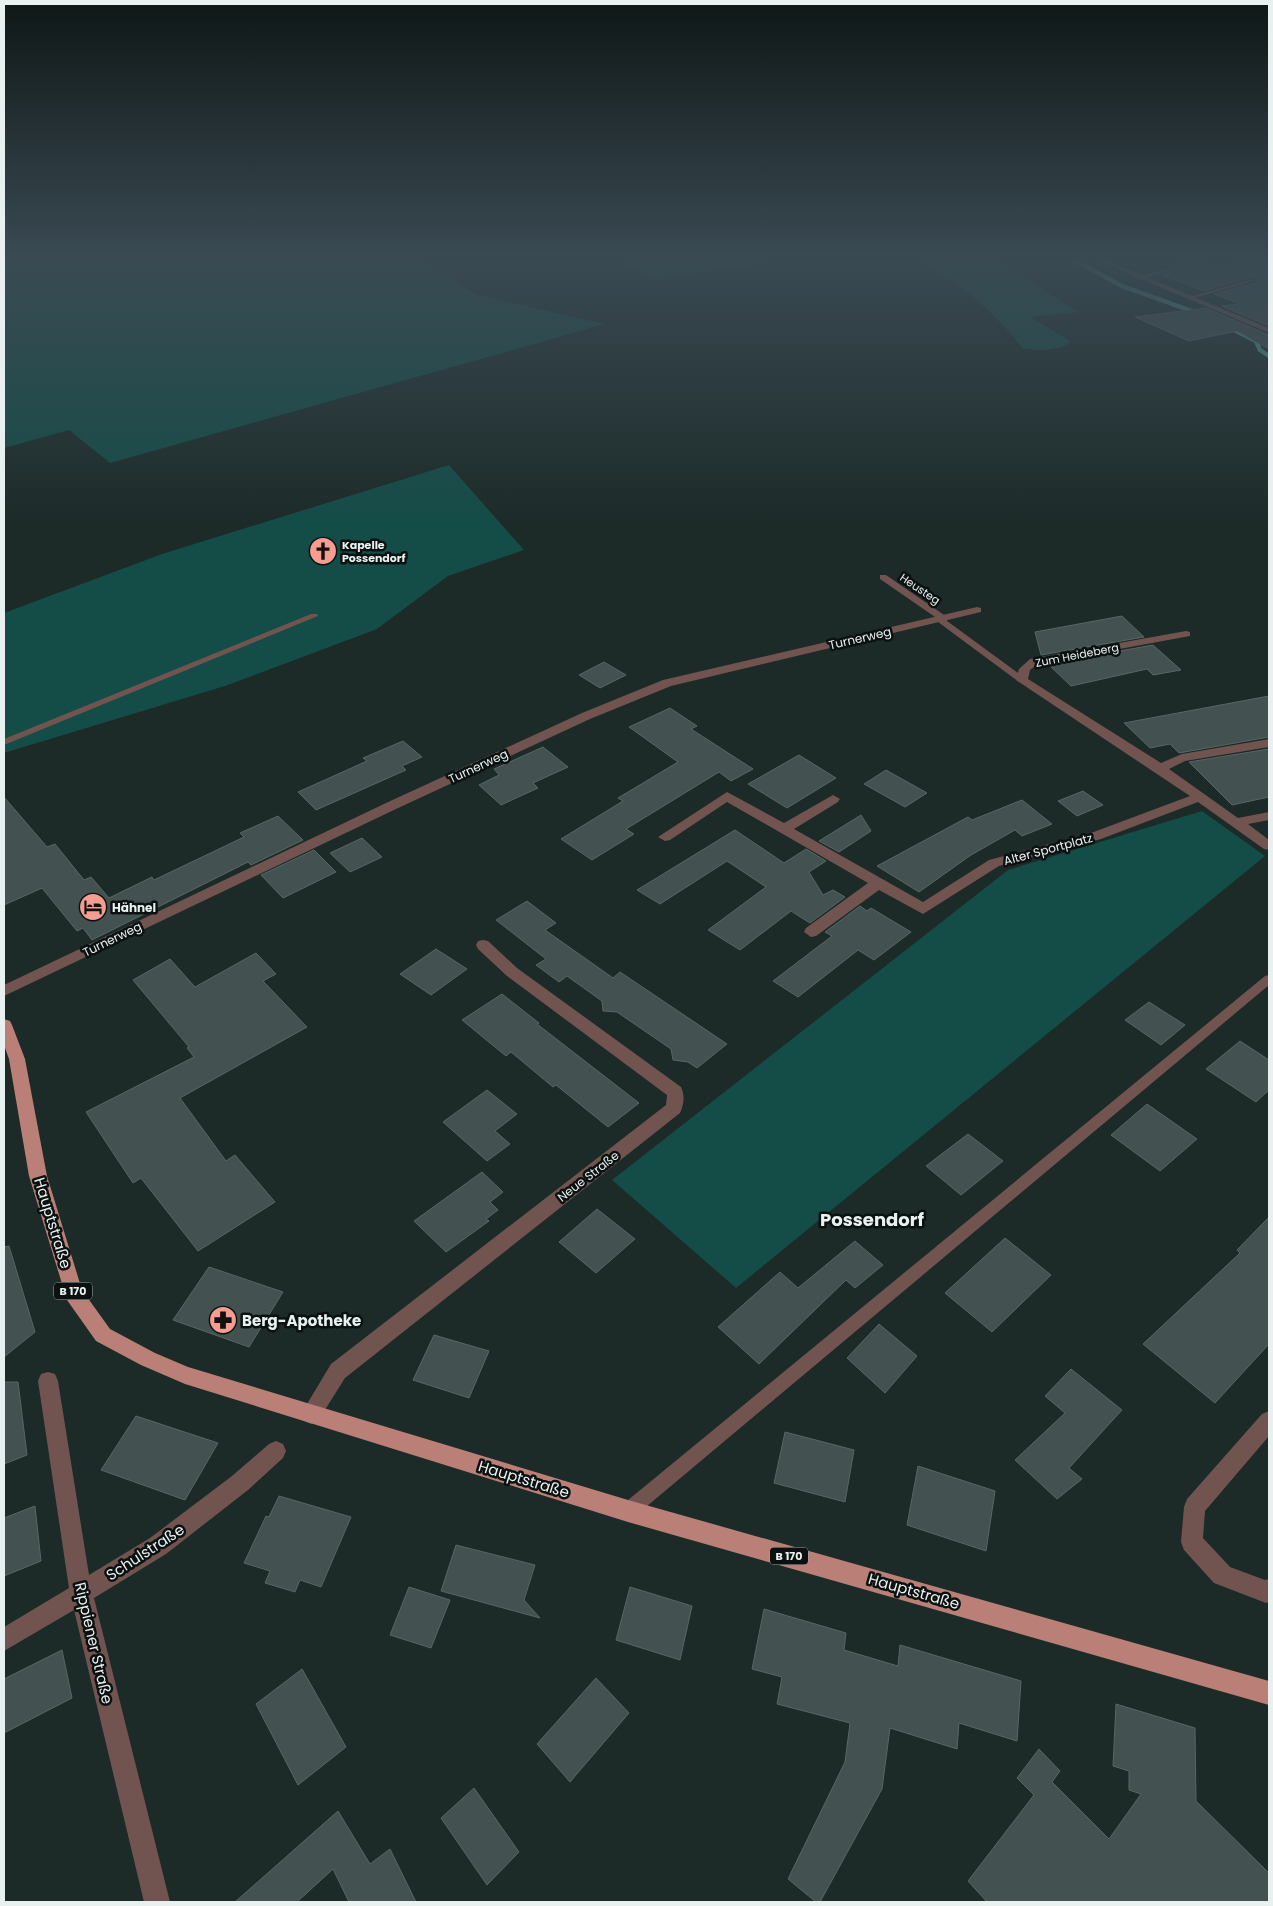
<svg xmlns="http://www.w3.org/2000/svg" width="1273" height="1906" font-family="Poppins,sans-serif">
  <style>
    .green { fill: #144c47 }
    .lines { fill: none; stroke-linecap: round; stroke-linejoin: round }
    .stream { stroke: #4f9d97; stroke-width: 4.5 }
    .building { fill: #435250; stroke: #576765 }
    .service { fill: #715450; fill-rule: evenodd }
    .minor { fill: #715450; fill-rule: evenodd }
    .primary { fill: #ba8077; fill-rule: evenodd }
    .labels { text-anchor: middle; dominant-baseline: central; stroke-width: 5; stroke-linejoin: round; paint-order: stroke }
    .far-poi-label { font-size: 11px; font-weight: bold; fill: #e8f1f0; stroke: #0b1110; text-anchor: start }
    .far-street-label { font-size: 11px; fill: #e8f1f0; stroke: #0b1110 }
    .shield { fill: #0b1110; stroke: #a6aead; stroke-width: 1 }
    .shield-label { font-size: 11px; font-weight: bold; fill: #e8f1f0 }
    .street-label { font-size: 12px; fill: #e8f1f0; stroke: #0b1110 }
    .poi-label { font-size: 12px; font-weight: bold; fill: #e8f1f0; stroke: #0b1110; text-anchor: start }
    .near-street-label { font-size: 15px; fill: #e8f1f0; stroke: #0b1110 }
    .near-poi-label { font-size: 15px; font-weight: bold; fill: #e8f1f0; stroke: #0b1110; text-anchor: start }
    .near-quarter-label { font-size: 18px; font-weight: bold; fill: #e8f1f0; stroke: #0b1110 }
  </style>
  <rect width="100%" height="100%" fill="#1c2a28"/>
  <g class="green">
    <path d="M 4,259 L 417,259 L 477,295 L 605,324 L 110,463 L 69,430 L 4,448 Z"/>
    <path d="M 618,259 L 797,259 L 650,279 Z"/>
    <path d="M 917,259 L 994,259 L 1078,312 L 1031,317 L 1071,342 C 1060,351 1035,351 1022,348 C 995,312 957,280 917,259 Z"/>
    <path d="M 449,465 L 524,550 L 448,576 L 377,629 L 225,686 L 4,753 L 4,613 L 162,554 Z"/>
    <path d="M 1202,811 L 1265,856 L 736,1288 L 612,1180 L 1008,870 Z"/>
  </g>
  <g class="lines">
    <g class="stream">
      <path d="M 1072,259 L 1122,286 L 1203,315"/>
      <path d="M 1226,326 L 1256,341 L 1260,350 L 1269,356"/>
    </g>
  </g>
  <g class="building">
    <path d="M 1237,259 L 1269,259 L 1269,326 L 1222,306 L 1239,304 L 1214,294 L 1258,282 L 1257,278 L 1251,277 L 1204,291 L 1162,275 L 1173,271 L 1188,260 L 1226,266 Z"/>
    <path d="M 1206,308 L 1269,335 L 1269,349 L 1237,331 L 1189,341 L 1135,317 Z"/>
    <path d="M 1122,616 L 1144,637 L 1041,655 L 1035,632 Z"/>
    <path d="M 1153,645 L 1181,670 L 1153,675 L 1147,669 L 1071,686 L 1048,664 Z"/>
    <path d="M 604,662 L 626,675 L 600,688 L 579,675 Z"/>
    <path d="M 1269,696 L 1269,737 L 1179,753 L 1170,744 L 1150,748 L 1124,723 Z"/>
    <path d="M 670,708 L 697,726 L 691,729 L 753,769 L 731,781 L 719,772 L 626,829 L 634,834 L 592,860 L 561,839 L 623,801 L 618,798 L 678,762 L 629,727 Z"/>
    <path d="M 403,741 L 422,757 L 402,766 L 406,770 L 316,810 L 298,792 L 367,761 L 363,758 Z"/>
    <path d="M 543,747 L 568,767 L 533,783 L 538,788 L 501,805 L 479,785 L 499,775 L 494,769 Z"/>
    <path d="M 1269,749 L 1269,797 L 1232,805 L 1189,762 Z"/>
    <path d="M 799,755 L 836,778 L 787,808 L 748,784 Z"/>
    <path d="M 886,770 L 927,793 L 905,807 L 864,784 Z"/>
    <path d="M 1083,791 L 1103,805 L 1077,816 L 1058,801 Z"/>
    <path d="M 4,797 L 47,847 L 55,844 L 84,880 L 91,877 L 109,898 L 152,877 L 154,880 L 244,837 L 240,833 L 278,816 L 303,840 L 251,865 L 248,862 L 92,940 L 83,928 L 77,931 L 42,888 L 4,905 Z"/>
    <path d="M 1022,800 L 1052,824 L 1022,836 L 1015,830 L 971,855 L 919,892 L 877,866 L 968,817 L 972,820 Z"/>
    <path d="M 861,815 L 871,831 L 839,852 L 819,841 Z"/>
    <path d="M 735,830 L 784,863 L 806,849 L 826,861 L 809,872 L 823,895 L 833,890 L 845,897 L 810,923 L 791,911 L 740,950 L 708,930 L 766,887 L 727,861 L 660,904 L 637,890 Z"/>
    <path d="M 362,838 L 382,857 L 350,872 L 330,853 Z"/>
    <path d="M 314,850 L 336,872 L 283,898 L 261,875 Z"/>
    <path d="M 527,901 L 556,923 L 545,930 L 613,978 L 620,972 L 727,1044 L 697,1068 L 688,1062 L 673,1060 L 671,1049 L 617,1012 L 603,1011 L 602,1001 L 567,976 L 559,982 L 536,965 L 546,959 L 496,920 Z"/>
    <path d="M 860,906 L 867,911 L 871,908 L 911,932 L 874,960 L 858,950 L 798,997 L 773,981 L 832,936 L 825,932 Z"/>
    <path d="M 436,949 L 467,969 L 431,995 L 400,974 Z"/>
    <path d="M 256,953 L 276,974 L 263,981 L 307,1027 L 180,1098 L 226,1161 L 235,1155 L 275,1202 L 198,1251 L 141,1178 L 133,1183 L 86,1112 L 194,1057 L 187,1048 L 189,1047 L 133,980 L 170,959 L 195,987 Z"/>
    <path d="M 502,994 L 539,1023 L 537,1024 L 639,1103 L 608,1127 L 556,1085 L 553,1087 L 511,1052 L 506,1056 L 462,1020 Z"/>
    <path d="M 1149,1002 L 1185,1025 L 1161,1045 L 1125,1020 Z"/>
    <path d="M 1240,1041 L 1269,1060 L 1269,1090 L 1256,1102 L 1206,1069 Z"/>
    <path d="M 487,1090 L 517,1114 L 495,1131 L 510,1144 L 487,1161 L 443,1122 Z"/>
    <path d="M 1147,1104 L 1197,1139 L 1160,1171 L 1111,1135 Z"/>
    <path d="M 968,1134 L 1003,1161 L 961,1195 L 926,1166 Z"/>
    <path d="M 482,1172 L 503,1192 L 490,1202 L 498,1210 L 486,1219 L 489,1221 L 446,1252 L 414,1221 Z"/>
    <path d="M 597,1209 L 635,1239 L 596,1273 L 559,1242 Z"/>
    <path d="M 1269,1217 L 1269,1344 L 1215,1403 L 1143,1344 L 1240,1253 L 1237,1250 Z"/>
    <path d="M 1005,1238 L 1051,1275 L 992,1332 L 945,1293 Z"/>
    <path d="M 855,1241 L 883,1265 L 855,1288 L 846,1280 L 759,1364 L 718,1327 L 780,1272 L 798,1288 Z"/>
    <path d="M 9,1246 L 35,1332 L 4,1357 L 4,1247 Z"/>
    <path d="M 209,1267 L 283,1292 L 249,1347 L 173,1320 Z"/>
    <path d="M 879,1324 L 917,1356 L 885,1393 L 847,1358 Z"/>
    <path d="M 434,1335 L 489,1351 L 469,1398 L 413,1380 Z"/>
    <path d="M 1071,1369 L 1122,1410 L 1069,1468 L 1082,1479 L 1057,1499 L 1015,1460 L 1065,1413 L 1045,1396 Z"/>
    <path d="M 4,1382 L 18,1382 L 27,1455 L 4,1464 Z"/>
    <path d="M 136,1416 L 218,1443 L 185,1500 L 101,1470 Z"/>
    <path d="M 785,1432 L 854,1450 L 845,1502 L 774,1483 Z"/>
    <path d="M 918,1466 L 995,1491 L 986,1551 L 907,1525 Z"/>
    <path d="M 279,1496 L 351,1517 L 321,1587 L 300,1580 L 295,1592 L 265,1583 L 270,1571 L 244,1563 L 266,1516 L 269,1517 Z"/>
    <path d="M 35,1506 L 41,1561 L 4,1576 L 4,1518 Z"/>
    <path d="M 456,1545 L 535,1565 L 524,1600 L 540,1618 L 441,1591 Z"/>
    <path d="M 409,1587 L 450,1600 L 431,1648 L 390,1635 Z"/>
    <path d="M 630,1587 L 692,1606 L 680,1660 L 616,1640 Z"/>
    <path d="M 764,1609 L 846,1633 L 844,1650 L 898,1666 L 900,1645 L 1021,1681 L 1017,1741 L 959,1723 L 957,1749 L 890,1728 L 882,1789 L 820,1902 L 816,1902 L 788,1879 L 845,1762 L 850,1723 L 777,1704 L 782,1677 L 752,1669 Z"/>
    <path d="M 62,1650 L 72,1698 L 4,1733 L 4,1679 Z"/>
    <path d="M 302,1669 L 346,1747 L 298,1785 L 256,1704 Z"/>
    <path d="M 596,1678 L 629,1713 L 570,1782 L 537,1744 Z"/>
    <path d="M 1116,1704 L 1195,1728 L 1196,1801 L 1269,1873 L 1269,1902 L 987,1902 L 968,1881 L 1034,1795 L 1017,1778 L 1039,1749 L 1060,1771 L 1052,1782 L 1109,1839 L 1141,1794 L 1129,1790 L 1129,1771 L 1113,1766 Z"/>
    <path d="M 474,1788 L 519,1852 L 487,1885 L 441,1818 Z"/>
    <path d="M 338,1811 L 370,1864 L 390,1849 L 416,1902 L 349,1902 L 333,1869 L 297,1902 L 235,1902 Z"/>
  </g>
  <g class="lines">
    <g class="service">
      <path d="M 1180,259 L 1182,262 L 1172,270 L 1139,280 L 1136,278 L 1168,268 Z"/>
      <path d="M 1252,279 L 1257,280 L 1191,299 L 1186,298 Z"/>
      <path d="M 880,575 L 886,575 L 947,617 L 947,621 L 1025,678 L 1025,682 L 1019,682 L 938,622 L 938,619 L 880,579 Z"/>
      <path d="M 311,614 L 317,614 L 318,616 L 4,745 L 4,739 Z"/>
      <path d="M 1269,975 L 1269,985 L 634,1517 L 628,1519 L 622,1517 L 620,1511 L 622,1505 L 1265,976 Z"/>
    </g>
    <g class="minor">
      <path d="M 1094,259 L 1103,259 L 1269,328 L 1269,333 Z"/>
      <path d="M 977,607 L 981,608 L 981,612 L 671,686 L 590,719 L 396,809 L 4,996 L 4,985 L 386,803 L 582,713 L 663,680 Z"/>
      <path d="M 1186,631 L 1190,632 L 1190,636 L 1038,664 L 1030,670 L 1028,679 L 1161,763 L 1182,754 L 1269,739 L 1269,747 L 1185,761 L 1169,769 L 1238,818 L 1269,812 L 1269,820 L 1248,824 L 1269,840 L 1269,850 L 1264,849 L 1198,802 L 1101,839 L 999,866 L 923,914 L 879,890 L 816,936 L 811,937 L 804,932 L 806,928 L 868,883 L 727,802 L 670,840 L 665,841 L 658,837 L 727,792 L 784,823 L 833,795 L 840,799 L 838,802 L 794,829 L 923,902 L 989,860 L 1091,833 L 1190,796 L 1016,680 L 1019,669 L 1030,659 Z"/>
      <path d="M 483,940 L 488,941 L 517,968 L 681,1087 C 685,1095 684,1105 680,1113 L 345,1378 L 318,1421 L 311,1424 L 304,1421 L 301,1414 L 331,1364 L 666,1105 L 667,1095 L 507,976 L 478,949 L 476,945 L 478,941 Z"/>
      <path d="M 48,1372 L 55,1374 L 58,1381 L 89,1575 L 150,1538 L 232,1476 L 269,1444 L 276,1441 L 283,1444 L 286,1451 L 283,1458 L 248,1490 L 166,1554 L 94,1598 L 170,1902 L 144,1902 L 74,1610 L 4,1651 L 4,1627 L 69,1588 L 38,1381 L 41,1374 Z"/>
      <path d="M 1269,1411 L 1269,1436 L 1205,1511 L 1203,1538 L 1230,1567 L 1265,1580 L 1269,1579 L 1269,1602 L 1266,1603 L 1214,1583 L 1184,1550 L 1181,1542 L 1184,1507 L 1187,1499 L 1262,1414 Z"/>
    </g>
    <path class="primary" d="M 4,1019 L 10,1021 L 12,1025 L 25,1059 L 47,1176 L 82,1290 L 110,1329 L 155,1353 L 188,1367 L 628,1500 L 1269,1681 L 1269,1705 L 628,1522 L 185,1384 L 141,1365 L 96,1341 L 67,1300 L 29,1176 L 9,1059 L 4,1045 Z"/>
  </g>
  <linearGradient id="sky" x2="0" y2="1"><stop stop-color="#0f1716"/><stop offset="0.49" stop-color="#3a4a53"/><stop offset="1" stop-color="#3a4a53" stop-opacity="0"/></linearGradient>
  <rect width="1273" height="526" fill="url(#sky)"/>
  <defs>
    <g id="church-disc" transform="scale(1.4375)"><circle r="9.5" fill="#f59d90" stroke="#0b1110"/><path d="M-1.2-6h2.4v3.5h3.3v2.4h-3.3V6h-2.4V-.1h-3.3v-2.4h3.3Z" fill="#111"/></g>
    <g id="hotel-disc" transform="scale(1.4375)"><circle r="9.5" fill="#f59d90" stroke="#0b1110"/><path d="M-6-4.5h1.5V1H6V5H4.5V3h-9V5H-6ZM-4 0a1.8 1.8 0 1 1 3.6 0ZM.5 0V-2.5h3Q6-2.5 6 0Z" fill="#111"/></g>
    <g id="pharmacy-disc" transform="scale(1.4375)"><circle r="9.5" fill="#f59d90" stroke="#0b1110"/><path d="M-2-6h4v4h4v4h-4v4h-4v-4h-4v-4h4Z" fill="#111"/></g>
  </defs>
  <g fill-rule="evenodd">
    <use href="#church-disc" x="323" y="551"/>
    <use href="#hotel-disc" x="93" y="907"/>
    <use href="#pharmacy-disc" x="223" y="1320"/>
  </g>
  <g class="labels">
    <g class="far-poi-label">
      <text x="342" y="545">Kapelle<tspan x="342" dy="13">Possendorf</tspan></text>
    </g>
    <g class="far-street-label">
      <text transform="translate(920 589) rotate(34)">Heusteg</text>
      <text transform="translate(1077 655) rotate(-11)">Zum Heideberg</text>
    </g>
    <g class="shield">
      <rect x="54" y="1282.5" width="38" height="17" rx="4"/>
      <rect x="770" y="1547.5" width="38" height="17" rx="4"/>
    </g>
    <g class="shield-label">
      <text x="73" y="1291">B 170</text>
      <text x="789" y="1556">B 170</text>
    </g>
    <g class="street-label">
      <text transform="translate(860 638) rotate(-13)">Turnerweg</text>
      <text transform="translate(478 766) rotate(-25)">Turnerweg</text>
      <text transform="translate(1048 849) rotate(-15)">Alter Sportplatz</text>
      <text transform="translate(112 939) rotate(-26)">Turnerweg</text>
      <text transform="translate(588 1176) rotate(-38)">Neue Straße</text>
    </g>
    <g class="poi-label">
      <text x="112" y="907">Hähnel</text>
    </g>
    <g class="near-street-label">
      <text transform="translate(53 1223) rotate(73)">Hauptstraße</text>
      <text transform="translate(524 1479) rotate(17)">Hauptstraße</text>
      <text transform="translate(145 1552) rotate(-33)">Schulstraße</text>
      <text transform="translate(914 1591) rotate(16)">Hauptstraße</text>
      <text transform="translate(94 1643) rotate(77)">Rippiener Straße</text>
    </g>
    <g class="near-poi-label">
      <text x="242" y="1320">Berg-Apotheke</text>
    </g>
    <g class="near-quarter-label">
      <text x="872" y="1219">Possendorf</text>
    </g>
  </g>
  <rect width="1273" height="1906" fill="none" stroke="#e8f1f0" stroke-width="10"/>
</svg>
